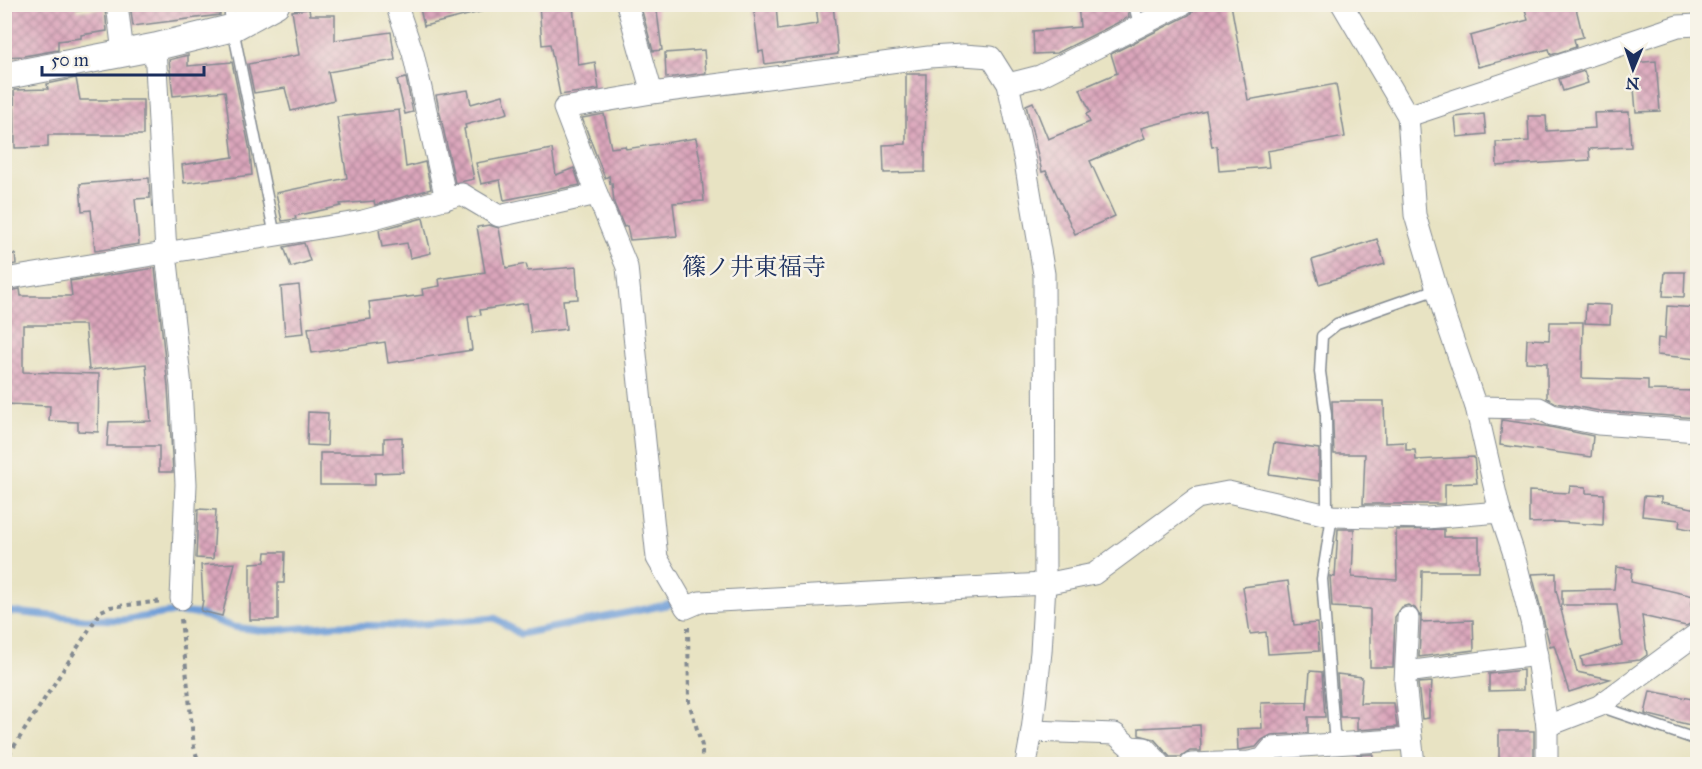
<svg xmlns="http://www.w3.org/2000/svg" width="1702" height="769" font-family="'IM FELL Great Primer','Noto Serif JP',serif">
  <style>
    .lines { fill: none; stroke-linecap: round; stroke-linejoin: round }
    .stream { stroke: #6e9dd7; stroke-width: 7 }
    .building { fill: url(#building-cross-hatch) }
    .service-casing { stroke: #828990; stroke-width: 13 }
    .minor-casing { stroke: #828990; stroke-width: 23 }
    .tertiary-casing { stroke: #828990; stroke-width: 29 }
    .path { stroke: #828990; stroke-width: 4; stroke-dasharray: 4.5 4.5; stroke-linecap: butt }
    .service { stroke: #fff; stroke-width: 10 }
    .minor { stroke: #fff; stroke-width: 21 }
    .tertiary { stroke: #fff; stroke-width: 27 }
    .labels { text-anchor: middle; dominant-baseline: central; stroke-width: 5; stroke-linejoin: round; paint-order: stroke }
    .quarter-label { font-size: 24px; fill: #1b2f5e; stroke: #f7f3e8 }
  </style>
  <defs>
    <pattern id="building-cross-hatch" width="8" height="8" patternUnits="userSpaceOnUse" patternTransform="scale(1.5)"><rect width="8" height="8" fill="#dba6bb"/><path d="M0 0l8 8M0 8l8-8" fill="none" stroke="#b1889b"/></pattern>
  </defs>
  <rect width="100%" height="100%" fill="#f7f3e8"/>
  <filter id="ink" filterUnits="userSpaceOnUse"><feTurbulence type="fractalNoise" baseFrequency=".0167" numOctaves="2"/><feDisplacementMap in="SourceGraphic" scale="12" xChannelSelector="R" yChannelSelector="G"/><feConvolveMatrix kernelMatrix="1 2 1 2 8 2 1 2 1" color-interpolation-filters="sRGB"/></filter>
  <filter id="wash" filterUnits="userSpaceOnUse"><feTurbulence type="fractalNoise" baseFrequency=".008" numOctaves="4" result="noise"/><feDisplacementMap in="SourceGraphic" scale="24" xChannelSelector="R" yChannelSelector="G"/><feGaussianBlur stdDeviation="1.35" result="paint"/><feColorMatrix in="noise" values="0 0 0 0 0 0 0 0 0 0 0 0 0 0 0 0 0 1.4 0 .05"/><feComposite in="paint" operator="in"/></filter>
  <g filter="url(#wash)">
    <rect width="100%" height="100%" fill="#e8e3c3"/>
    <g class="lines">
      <path class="stream" d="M 4,611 L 83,619 L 122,620 L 175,612 L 199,614 L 233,627 L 266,631 L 339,625 L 397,626 L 495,618 L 520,634 L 676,603"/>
    </g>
    <g id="blocks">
      <g class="building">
        <path d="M 4,4 L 77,4 L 77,11 L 105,8 L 107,31 L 81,35 L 81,38 L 58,41 L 58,50 L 24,56 L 4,57 Z"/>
        <path d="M 130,4 L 219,4 L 220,15 L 133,26 Z"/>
        <path d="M 419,4 L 483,4 L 484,11 L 424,26 Z"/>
        <path d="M 539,4 L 573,4 L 578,65 L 595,62 L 599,89 L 560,95 L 550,44 L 542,45 Z"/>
        <path d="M 640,4 L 656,4 L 662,50 L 653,51 Z"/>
        <path d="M 753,4 L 776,4 L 778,30 L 816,24 L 818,23 L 816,4 L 833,4 L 838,54 L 765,64 L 763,51 L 759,52 Z"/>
        <path d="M 1078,4 L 1127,4 L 1129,17 L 1057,53 L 1034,54 L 1033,31 L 1080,27 Z"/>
        <path d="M 1196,4 L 1231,4 L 1248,100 L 1336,84 L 1345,137 L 1267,151 L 1269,167 L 1219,171 L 1217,146 L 1212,147 L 1206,111 L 1141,128 L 1145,138 L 1090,161 L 1115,216 L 1075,234 L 1046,171 L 1042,172 L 1026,105 L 1033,102 L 1048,139 L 1090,122 L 1086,114 L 1090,112 L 1080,89 L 1117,73 L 1111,54 L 1189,15 L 1194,10 Z"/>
        <path d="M 1546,4 L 1575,4 L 1583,37 L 1574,39 L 1576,47 L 1551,55 L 1549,49 L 1478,67 L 1470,36 L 1528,20 L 1525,9 Z"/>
        <path d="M 309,9 L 310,15 L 335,15 L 335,40 L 391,32 L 395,60 L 328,72 L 334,100 L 291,111 L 285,88 L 254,93 L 248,64 L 299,55 L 292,11 Z"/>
        <path d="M 704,50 L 706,73 L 666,78 L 665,53 Z"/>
        <path d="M 188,55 L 188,66 L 232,62 L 250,151 L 252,175 L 184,183 L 182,165 L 233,157 L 225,91 L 173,96 L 169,60 Z"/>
        <path d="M 1656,61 L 1660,111 L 1636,112 L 1632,63 Z"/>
        <path d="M 1584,71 L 1588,83 L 1563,91 L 1559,79 Z"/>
        <path d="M 906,74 L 926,74 L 925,172 L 884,173 L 883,145 L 906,144 Z"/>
        <path d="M 76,78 L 80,100 L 143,100 L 143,135 L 48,135 L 48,147 L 15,148 L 14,90 L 48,89 L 47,84 Z"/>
        <path d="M 406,78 L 413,112 L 405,114 L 397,80 Z"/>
        <path d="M 468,90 L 471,104 L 503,95 L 508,113 L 465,125 L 466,128 L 464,129 L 474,179 L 455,183 L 436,95 Z"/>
        <path d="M 399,110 L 406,167 L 425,162 L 431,189 L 375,205 L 374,201 L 340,204 L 341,206 L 295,216 L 296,219 L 282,221 L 276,193 L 347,178 L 337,117 Z"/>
        <path d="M 1629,112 L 1631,147 L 1589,149 L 1590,160 L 1497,166 L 1496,142 L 1529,141 L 1528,116 L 1546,116 L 1547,131 L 1595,128 L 1594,113 Z"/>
        <path d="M 604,114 L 611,148 L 625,146 L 626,149 L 696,138 L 701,165 L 704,201 L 673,203 L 677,236 L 630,240 L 627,226 L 624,227 L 614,203 L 612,183 L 610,184 L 609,176 L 605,178 L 582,118 Z"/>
        <path d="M 1484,114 L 1486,134 L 1457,137 L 1455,117 Z"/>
        <path d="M 552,149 L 556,175 L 574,168 L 580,185 L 504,200 L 500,180 L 481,184 L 476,163 Z"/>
        <path d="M 149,178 L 150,198 L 135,199 L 139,244 L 95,251 L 91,210 L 82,211 L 80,184 Z"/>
        <path d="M 423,218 L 431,253 L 410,258 L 407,243 L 382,247 L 379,230 Z"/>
        <path d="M 489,225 L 499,228 L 506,268 L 526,264 L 528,271 L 576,267 L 578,299 L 563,300 L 566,329 L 531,333 L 527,303 L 480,310 L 481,315 L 468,317 L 472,350 L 388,363 L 385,342 L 312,353 L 308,328 L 371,319 L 369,302 L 423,295 L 422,289 L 440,286 L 439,279 L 485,272 L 477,227 Z"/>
        <path d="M 1377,239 L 1385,264 L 1319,284 L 1312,260 Z"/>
        <path d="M 304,243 L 310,261 L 291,267 L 284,247 Z"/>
        <path d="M 15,254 L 16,264 L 4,266 L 4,255 Z"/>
        <path d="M 155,268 L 168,387 L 173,472 L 159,472 L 159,446 L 107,446 L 109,422 L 151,421 L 146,364 L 89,370 L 85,325 L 23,325 L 23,372 L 99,374 L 98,432 L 78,431 L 78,422 L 49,421 L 50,406 L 5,404 L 4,292 L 20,289 L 21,296 L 72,296 L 70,281 Z"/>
        <path d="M 1665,272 L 1685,272 L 1684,297 L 1663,296 Z"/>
        <path d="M 299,285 L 304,333 L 285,335 L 281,287 Z"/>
        <path d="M 1586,304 L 1611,305 L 1610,324 L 1585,323 Z"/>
        <path d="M 1667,306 L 1698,308 L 1698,359 L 1657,355 L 1658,338 L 1665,339 Z"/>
        <path d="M 1550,322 L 1583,322 L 1582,378 L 1648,380 L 1648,390 L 1698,391 L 1698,418 L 1600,411 L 1556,403 L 1547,398 L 1547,363 L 1526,362 L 1527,339 L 1549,340 Z"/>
        <path d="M 1332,401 L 1384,401 L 1385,443 L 1406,442 L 1406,450 L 1415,450 L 1416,460 L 1474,457 L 1477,483 L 1445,484 L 1445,504 L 1363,504 L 1365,454 L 1334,454 Z"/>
        <path d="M 308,412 L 328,413 L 327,446 L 307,445 Z"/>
        <path d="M 1502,420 L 1545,426 L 1593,436 L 1591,457 L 1500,445 Z"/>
        <path d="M 402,437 L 403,472 L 375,473 L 375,485 L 320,485 L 320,453 L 384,453 L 384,438 Z"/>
        <path d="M 1274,443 L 1319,449 L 1319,481 L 1269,474 Z"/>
        <path d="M 1570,486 L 1586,487 L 1586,493 L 1604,494 L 1603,525 L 1557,522 L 1529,523 L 1529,491 L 1569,493 Z"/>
        <path d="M 1644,496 L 1661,497 L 1661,502 L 1698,509 L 1698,531 L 1679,527 L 1680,520 L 1642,516 Z"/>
        <path d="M 198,509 L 216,510 L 213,559 L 196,558 Z"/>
        <path d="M 1338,529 L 1354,529 L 1352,577 L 1397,580 L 1396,530 L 1444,529 L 1444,537 L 1479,537 L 1479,571 L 1422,571 L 1421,622 L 1473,620 L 1474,650 L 1419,657 L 1421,618 L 1415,608 L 1408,605 L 1402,607 L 1395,617 L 1393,667 L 1370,667 L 1370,609 L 1332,607 L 1330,576 L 1335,577 Z"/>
        <path d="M 266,552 L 285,552 L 284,583 L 278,583 L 278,620 L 250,620 L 250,563 L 265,562 Z"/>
        <path d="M 235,563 L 222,616 L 201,611 L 203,600 L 201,565 Z"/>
        <path d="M 1616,567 L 1632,569 L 1631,582 L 1694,596 L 1691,606 L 1698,607 L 1698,620 L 1686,626 L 1642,616 L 1647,655 L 1640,660 L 1583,666 L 1581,657 L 1622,645 L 1617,605 L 1562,605 L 1562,590 L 1614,589 Z"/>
        <path d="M 1556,573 L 1556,590 L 1577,672 L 1610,679 L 1569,692 L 1554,645 L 1550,646 L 1532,574 Z"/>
        <path d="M 1288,581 L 1294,625 L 1317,623 L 1319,651 L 1268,654 L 1266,632 L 1250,634 L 1243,587 Z"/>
        <path d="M 1523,670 L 1523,690 L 1489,691 L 1489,674 Z"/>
        <path d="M 1310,671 L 1322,672 L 1325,717 L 1308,717 L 1308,733 L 1271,735 L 1262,740 L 1256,747 L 1238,750 L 1237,729 L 1262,728 L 1261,703 L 1307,702 L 1307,711 Z"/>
        <path d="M 1337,674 L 1362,677 L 1360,703 L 1394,703 L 1397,727 L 1357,730 L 1357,717 L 1340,717 Z"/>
        <path d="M 1432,682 L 1431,693 L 1429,692 L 1429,718 L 1422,719 L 1418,683 Z"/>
        <path d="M 1650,691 L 1698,700 L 1698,727 L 1645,714 Z"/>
        <path d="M 1200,725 L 1201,751 L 1190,751 L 1181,757 L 1170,757 L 1154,739 L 1139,735 L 1139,728 Z"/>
        <rect x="1499" y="731" width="35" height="34"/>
        <path d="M 1373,754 L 1372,765 L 1357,765 L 1357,755 Z"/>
      </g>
    </g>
  </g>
  <g filter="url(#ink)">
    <use href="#blocks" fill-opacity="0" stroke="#828990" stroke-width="1.5"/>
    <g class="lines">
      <g class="service-casing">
        <g id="service">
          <path d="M 228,4 L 275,236"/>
          <path d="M 1134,4 L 1139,25"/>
          <path d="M 1599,706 L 1698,740"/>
          <path d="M 1341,744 L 1334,732 L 1322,579 L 1332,516 L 1327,508 L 1326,415 L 1320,372 L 1322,336 L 1337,324 L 1437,289"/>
        </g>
      </g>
      <g class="minor-casing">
        <g id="minor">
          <path d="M 117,4 L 123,53"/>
          <path d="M 396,4 L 413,53 L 446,199"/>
          <path d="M 627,4 L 652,93 L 929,57 L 963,55 L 991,57 L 1008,84 L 1025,162 L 1044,274 L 1045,584 L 1041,652 L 1032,731 L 1026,764"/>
          <path d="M 1342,4 L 1408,116 L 1415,215 L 1446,320 L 1476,407 L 1500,512 L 1513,551 L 1532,625 L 1547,726 L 1547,764"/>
          <path d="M 155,47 L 166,253 L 181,386 L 186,484 L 181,599"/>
          <path d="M 1008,84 L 1040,76 L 1183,4"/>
          <path d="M 1408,116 L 1678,26 L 1698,25"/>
          <path d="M 597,194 L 627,267 L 657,558 L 686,608 L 700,602 L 1045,584 L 1094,574 L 1197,498 L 1228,492 L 1332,516 L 1427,518 L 1500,512"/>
          <path d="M 4,279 L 363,221 L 462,194 L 499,216 L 597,194 L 564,108 L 652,93"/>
          <path d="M 1476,407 L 1539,408 L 1552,415 L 1598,424 L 1698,431"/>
          <path d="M 1408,618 L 1405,682 L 1414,764"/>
          <path d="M 1406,672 L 1537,655"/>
          <path d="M 1547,726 L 1599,706 L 1698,633"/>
          <path d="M 1032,731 L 1115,734 L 1130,747 L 1145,748 L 1160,764"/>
          <path d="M 1191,764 L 1249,762 L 1263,759 L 1272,748 L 1411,739"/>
        </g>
      </g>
      <g class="tertiary-casing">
        <path id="tertiary" d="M 4,76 L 155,47 L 232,28 L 276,4"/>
      </g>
      <g class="path">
        <path d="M 181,619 L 194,747 L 199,764"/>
        <path d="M 688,627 L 689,702 L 702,746 L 702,764"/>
        <path d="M 4,762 L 101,611 L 110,607 L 163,601"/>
      </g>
      <use href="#service" class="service"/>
      <use href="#minor" class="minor"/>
      <use href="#tertiary" class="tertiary"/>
    </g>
  </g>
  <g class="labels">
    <g class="quarter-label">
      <text x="754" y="267">篠ノ井東福寺</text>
    </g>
  </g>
  <rect width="1702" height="769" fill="none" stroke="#f7f3e8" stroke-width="24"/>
  <g transform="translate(1633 69) rotate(182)" stroke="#f7f3e8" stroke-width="4.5" paint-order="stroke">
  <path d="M0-4.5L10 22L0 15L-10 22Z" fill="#1b2f5e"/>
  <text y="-9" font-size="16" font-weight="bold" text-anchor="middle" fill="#1b2f5e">N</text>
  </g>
  <path d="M42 66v9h162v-9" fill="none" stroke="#1b2f5e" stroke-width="3"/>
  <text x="51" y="66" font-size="18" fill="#1b2f5e" stroke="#f7f3e8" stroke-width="4.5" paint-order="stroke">50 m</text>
</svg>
